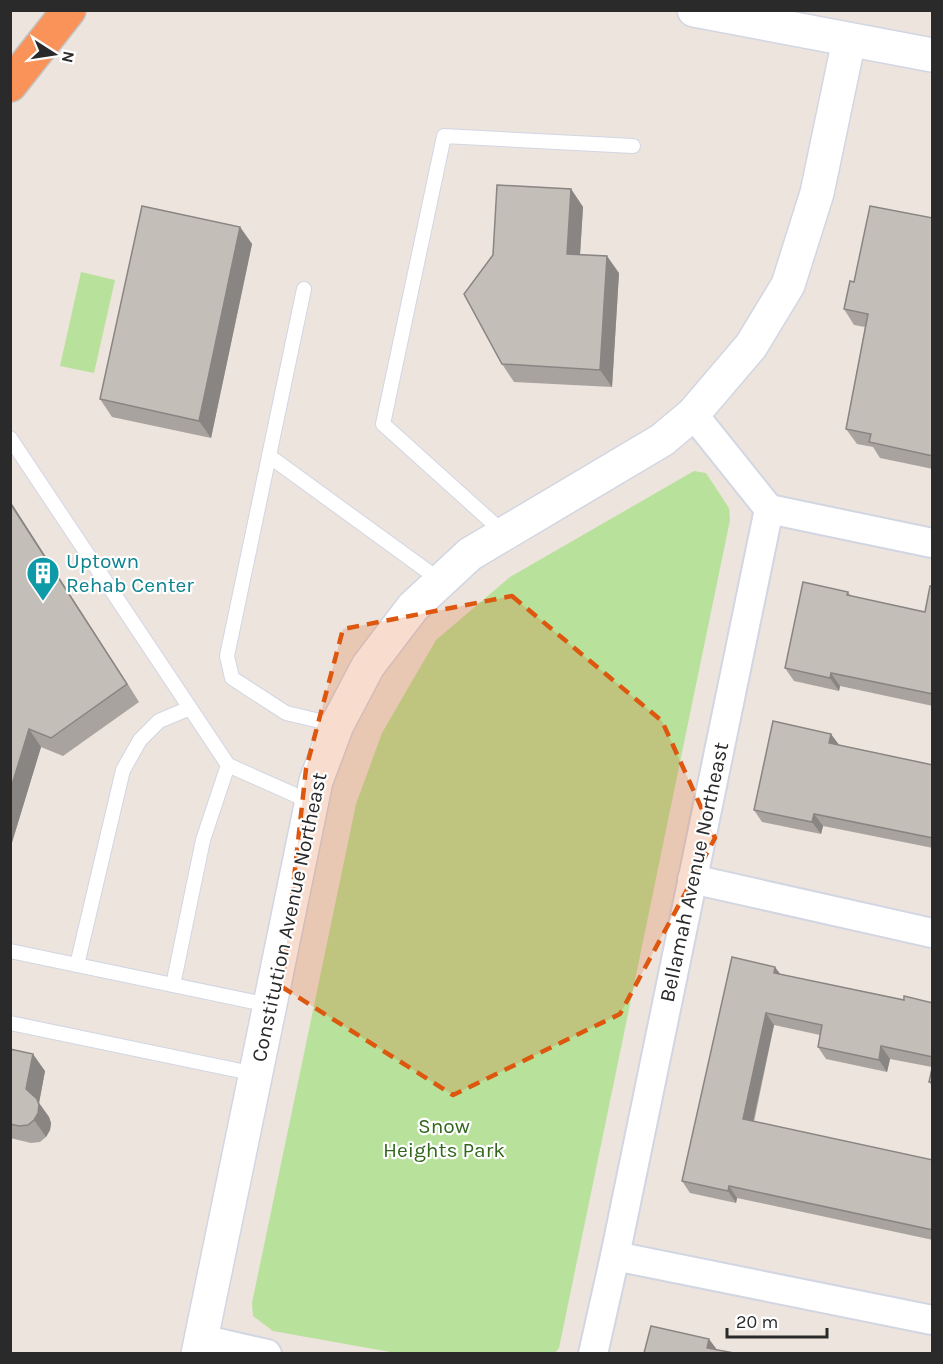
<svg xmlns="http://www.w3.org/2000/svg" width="943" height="1364" font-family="Karla,sans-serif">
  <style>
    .green { fill: #b8e19b }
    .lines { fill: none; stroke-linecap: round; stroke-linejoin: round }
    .lane-casing { stroke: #d2d6e3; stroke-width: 16 }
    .street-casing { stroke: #d2d6e3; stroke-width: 32 }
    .secondary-casing { stroke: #d2d6e3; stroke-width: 36 }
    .highway-casing { stroke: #c3c3c3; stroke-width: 36 }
    .lane { stroke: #fff; stroke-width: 14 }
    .street { stroke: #fff; stroke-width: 28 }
    .secondary { stroke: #fff; stroke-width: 33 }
    .highway { stroke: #fa935a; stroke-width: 33 }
    .wall { fill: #a9a39f }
    .shaded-wall { fill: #898582 }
    .building { fill: #c4beb9; stroke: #898582; stroke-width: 1.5 }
    .marked { fill: #de570e; fill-opacity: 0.2; stroke: #de570e; stroke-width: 4.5; stroke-dasharray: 12 8; stroke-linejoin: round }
    .labels { text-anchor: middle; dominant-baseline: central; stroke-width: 4.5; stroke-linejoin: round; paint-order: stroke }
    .culture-label { font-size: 21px; fill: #0d838f; stroke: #fff; text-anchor: start }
    .street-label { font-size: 21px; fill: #2a2a2a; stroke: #fff }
    .park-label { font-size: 21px; fill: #31661c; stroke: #fff }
  </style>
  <rect width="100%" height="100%" fill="#ece4dd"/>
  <g class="green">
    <path d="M 81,272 L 115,280 L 94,373 L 60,366 Z"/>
    <path d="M 694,471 L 706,473 L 729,508 L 730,520 L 559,1348 L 554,1354 L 396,1353 L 273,1331 L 253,1316 L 252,1303 L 356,804 L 382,733 L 436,640 L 510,577 Z"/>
  </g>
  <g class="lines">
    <g class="lane-casing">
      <g id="lane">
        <path d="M 304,289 L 227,656 L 232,678 L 286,713 L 337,725"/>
        <path d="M 10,438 L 228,765 L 311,802"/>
        <path d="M 269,456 L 441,581"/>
        <path d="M 504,533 L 383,424 L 444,136 L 633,146"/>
        <path d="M 10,951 L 269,1005"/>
        <path d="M 77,965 L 123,770 L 140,740 L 159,721 L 190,708"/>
        <path d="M 173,985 L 203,840 L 228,765"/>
        <path d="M 10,1023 L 255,1074"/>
      </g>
    </g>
    <g class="street-casing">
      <g id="street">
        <path d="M 769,509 L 932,543"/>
        <path d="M 692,879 L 932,933"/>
        <path d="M 615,1256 L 932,1320"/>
        <path d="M 201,1339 L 267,1354"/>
        <path d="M 593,1354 L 615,1256 L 769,509 L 693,414"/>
      </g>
    </g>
    <g class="secondary-casing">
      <g id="secondary">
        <path d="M 694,10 L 932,55"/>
        <path d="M 198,1354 L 316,781 L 337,725 L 368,666 L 413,607 L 470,554 L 662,440 L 693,414 L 751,346 L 788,285 L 817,193 L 849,40"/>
      </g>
    </g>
    <g class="highway-casing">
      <path id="highway" d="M 10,85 L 69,10"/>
    </g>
    <use href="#lane" class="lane"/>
    <use href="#street" class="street"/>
    <use href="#secondary" class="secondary"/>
    <use href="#highway" class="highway"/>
  </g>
  <g class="wall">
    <path d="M 571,189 L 583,207 L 580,254 L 619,273 L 612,387 L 514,382 L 502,364 Z"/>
    <path d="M 933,218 L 933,469 L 880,458 L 873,447 L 857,444 L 846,429 L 865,327 L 854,325 L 844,309 L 854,282 Z"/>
    <path d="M 240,227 L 252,244 L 211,438 L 112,417 L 100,399 Z"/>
    <path d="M 10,501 L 139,702 L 63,756 L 41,747 L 10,849 Z"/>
    <path d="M 933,586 L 933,706 L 840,686 L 839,691 L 794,681 L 785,668 L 848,592 L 851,596 L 925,612 Z"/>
    <path d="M 839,745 L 933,765 L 933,848 L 823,826 L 821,834 L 762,822 L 754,810 Z"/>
    <path d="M 780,974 L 904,1000 L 933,1003 L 933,1087 L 929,1082 L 932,1067 L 890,1059 L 887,1072 L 826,1059 L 818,1047 L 820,1035 L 774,1025 L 754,1122 L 933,1160 L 933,1240 L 737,1198 L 736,1203 L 690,1193 L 682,1181 Z"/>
    <path d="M 10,1049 L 45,1071 L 39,1103 L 49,1117 L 51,1123 L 50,1130 L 46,1137 L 40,1142 L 31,1143 L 10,1138 Z"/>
  </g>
  <g class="shaded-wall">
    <path d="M 571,189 L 583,207 L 579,271 L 567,254 Z"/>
    <path d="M 240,227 L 252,244 L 211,438 L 199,421 Z"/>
    <path d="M 607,256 L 619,273 L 612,387 L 600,370 Z"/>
    <path d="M 10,501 L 139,702 L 127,684 L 10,503 Z"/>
    <path d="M 831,673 L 840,686 L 839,691 L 830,678 Z"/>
    <path d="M 29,729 L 41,747 L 10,849 L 10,791 Z"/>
    <path d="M 831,734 L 840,746 L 829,743 Z"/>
    <path d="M 814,814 L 823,826 L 821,834 L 812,822 Z"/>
    <path d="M 775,967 L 784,979 L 774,973 Z"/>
    <path d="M 766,1013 L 774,1025 L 751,1131 L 743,1119 Z"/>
    <path d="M 881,1046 L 890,1059 L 887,1072 L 879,1060 Z"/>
    <path d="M 33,1054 L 45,1071 L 39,1103 L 49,1117 L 51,1123 L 50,1130 L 46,1137 L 34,1120 L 26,1089 Z"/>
    <path d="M 729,1186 L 737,1198 L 736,1203 L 728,1191 Z"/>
    <path d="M 709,1339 L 718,1351 L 707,1348 Z"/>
  </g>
  <g class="building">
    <path d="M 497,185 L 571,189 L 567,254 L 607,256 L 600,370 L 502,364 L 464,294 L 493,255 Z"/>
    <path d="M 142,206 L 240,227 L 199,421 L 100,399 Z"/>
    <path d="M 870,206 L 933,218 L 933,456 L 869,442 L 871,434 L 846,429 L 868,314 L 844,309 L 850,281 L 854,282 Z"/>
    <path d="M 10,503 L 127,684 L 51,738 L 29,729 L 10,791 Z"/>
    <path d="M 803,582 L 848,592 L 847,595 L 925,612 L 930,586 L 933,586 L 933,694 L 831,673 L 830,678 L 785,668 Z"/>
    <path d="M 773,721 L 831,734 L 829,743 L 933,765 L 933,838 L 814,814 L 812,822 L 754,810 Z"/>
    <path d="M 732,957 L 775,967 L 774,973 L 904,1000 L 904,996 L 933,1003 L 933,1057 L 881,1046 L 879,1060 L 818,1047 L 822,1025 L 766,1013 L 743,1119 L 933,1160 L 933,1230 L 729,1186 L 728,1191 L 682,1181 Z"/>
    <path d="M 10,1049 L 33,1054 L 26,1089 L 37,1099 L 39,1105 L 38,1113 L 34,1120 L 28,1125 L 19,1126 L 10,1124 Z"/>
    <path d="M 933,1064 L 933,1082 L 929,1082 Z"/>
    <path d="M 651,1326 L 709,1339 L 707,1348 L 734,1353 L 644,1353 Z"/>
  </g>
  <path class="marked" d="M 512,596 L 662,721 L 715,838 L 620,1014 L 453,1095 L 282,987 L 306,769 L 343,629 Z"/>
  <defs>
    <g id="building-pin" transform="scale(1.725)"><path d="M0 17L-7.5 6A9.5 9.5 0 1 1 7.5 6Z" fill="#0f9aa8" stroke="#fff"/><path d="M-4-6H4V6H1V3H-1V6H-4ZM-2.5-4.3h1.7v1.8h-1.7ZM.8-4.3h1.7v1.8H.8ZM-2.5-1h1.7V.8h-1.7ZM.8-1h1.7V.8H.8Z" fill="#fff"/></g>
  </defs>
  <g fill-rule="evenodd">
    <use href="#building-pin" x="43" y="573"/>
  </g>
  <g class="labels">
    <g class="culture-label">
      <text x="66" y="561">Uptown<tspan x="66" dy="24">Rehab Center</tspan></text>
    </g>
    <g class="street-label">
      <text transform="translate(694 872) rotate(-78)">Bellamah Avenue Northeast</text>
      <text transform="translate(289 917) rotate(-78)">Constitution Avenue Northeast</text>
    </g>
    <g class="park-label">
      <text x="444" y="1126">Snow<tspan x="444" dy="24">Heights Park</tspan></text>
    </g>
  </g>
  <rect width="943" height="1364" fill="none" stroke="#2a2a2a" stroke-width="24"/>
  <g transform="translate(54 54) rotate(102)" stroke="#ffffff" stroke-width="4.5" paint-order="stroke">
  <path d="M0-4.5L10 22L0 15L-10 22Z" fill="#2a2a2a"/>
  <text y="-9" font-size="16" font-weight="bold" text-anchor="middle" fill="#2a2a2a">N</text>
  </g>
  <path d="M727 1328v9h100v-9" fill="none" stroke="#2a2a2a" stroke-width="3"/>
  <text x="736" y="1328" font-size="18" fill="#2a2a2a" stroke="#ffffff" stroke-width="4.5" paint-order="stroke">20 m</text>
</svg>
